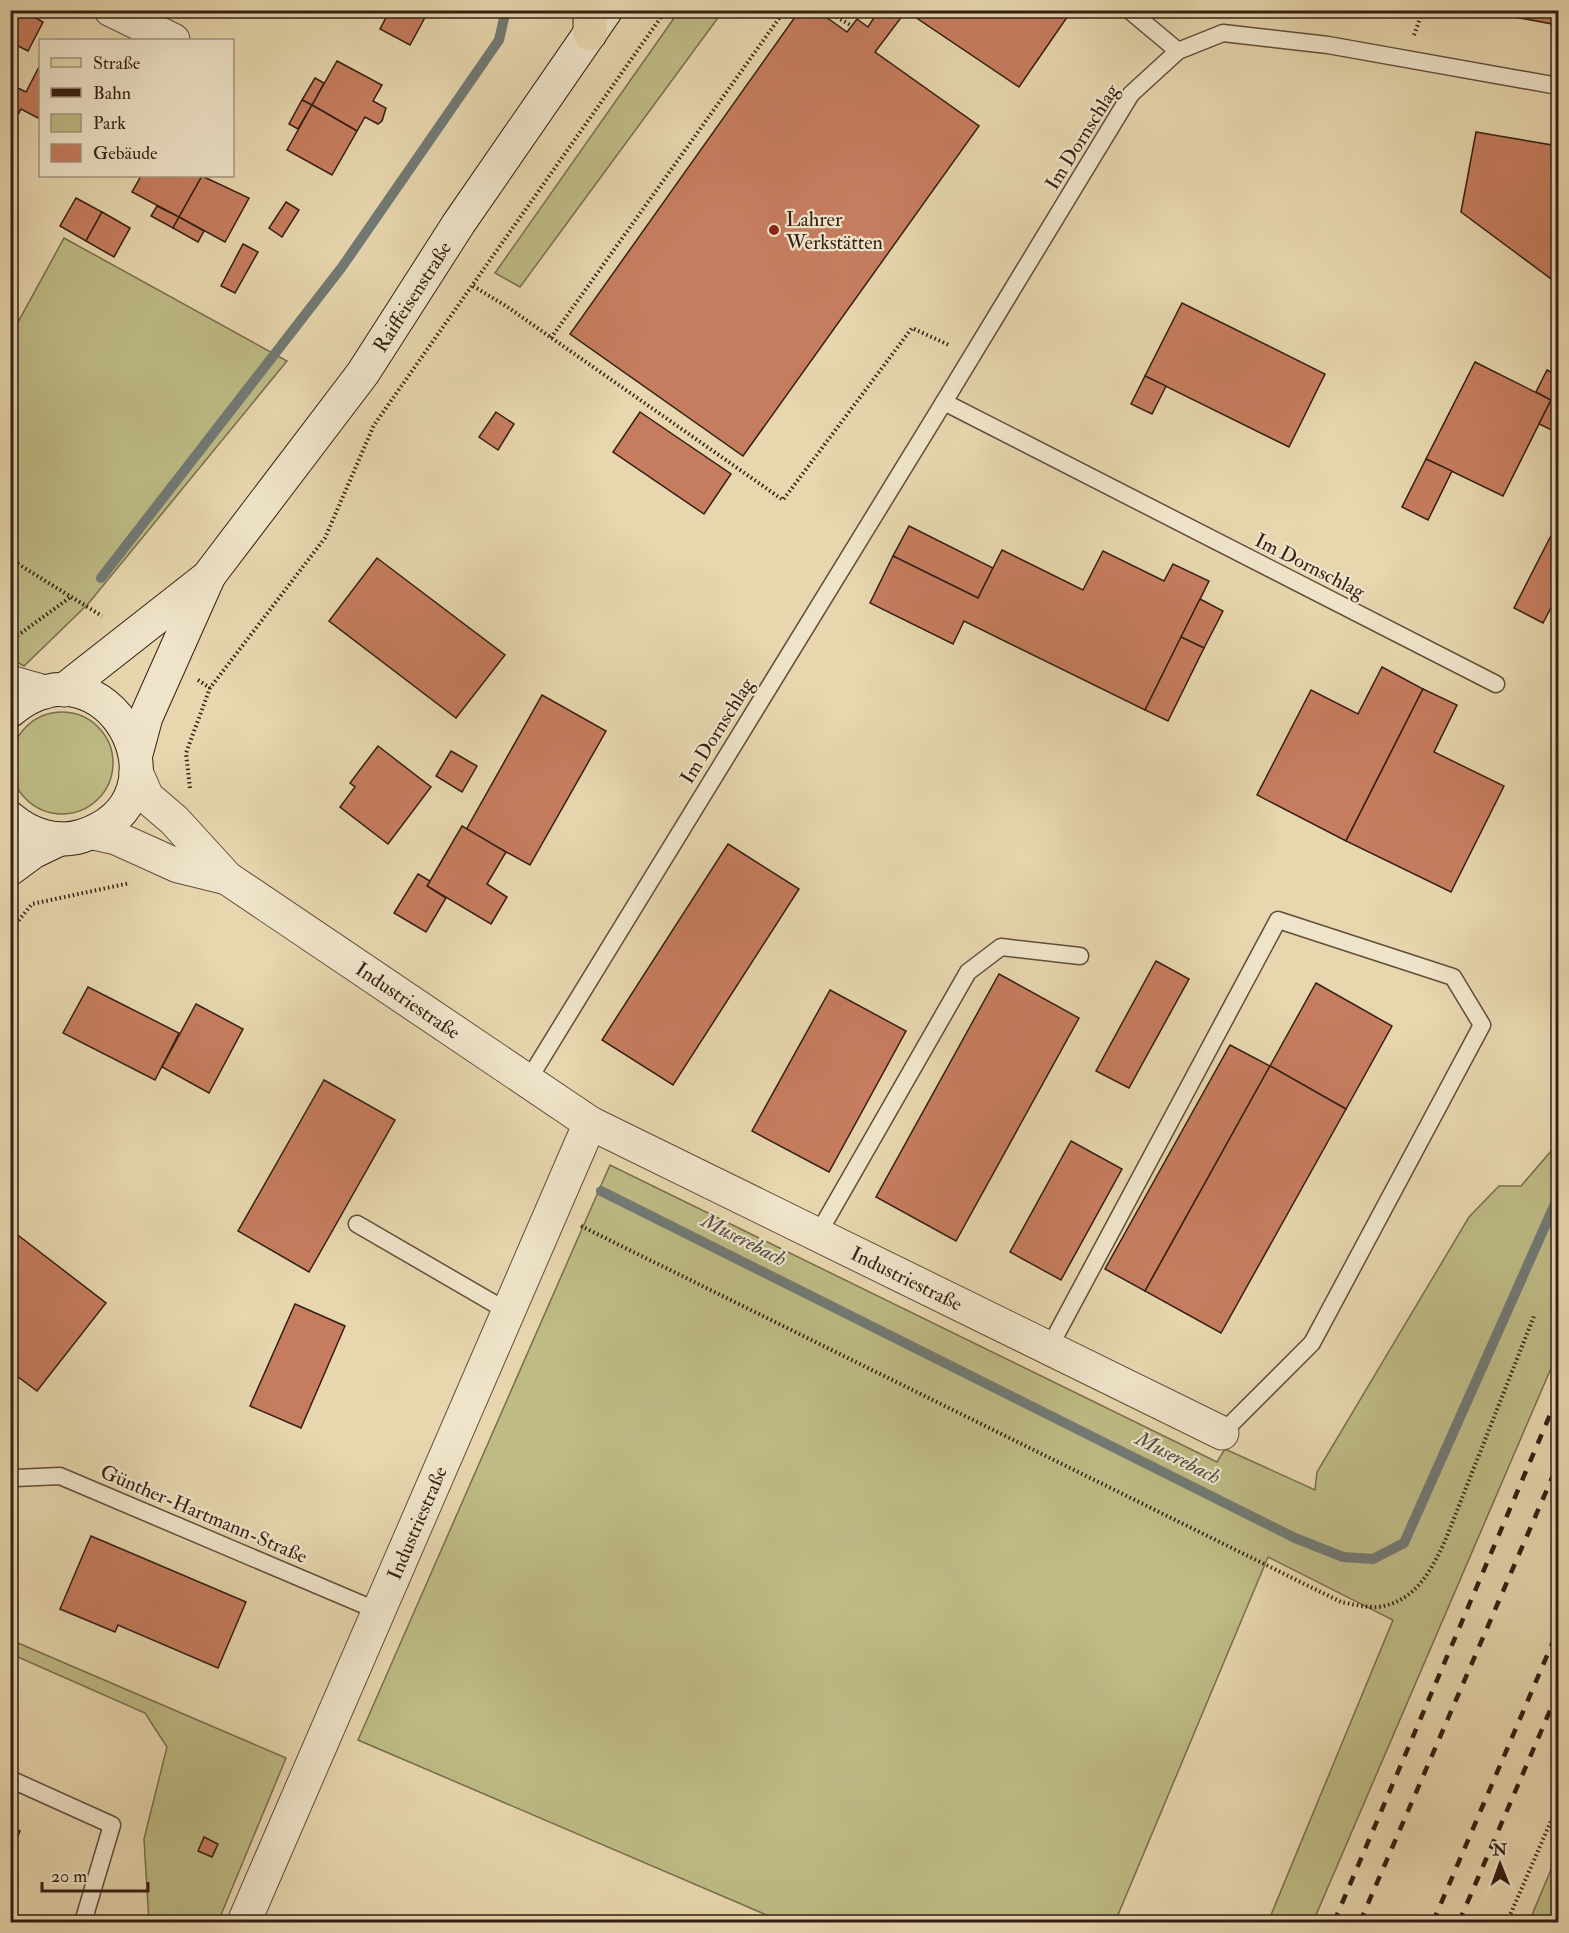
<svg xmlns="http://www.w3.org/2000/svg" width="1569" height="1933" font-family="'IM FELL Double Pica',serif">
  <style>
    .green { fill: #bebb85; stroke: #796d4c; stroke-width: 1.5 }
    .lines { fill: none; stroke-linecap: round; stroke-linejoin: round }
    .stream { stroke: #727a75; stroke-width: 10 }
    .building { fill: #c67d5f; stroke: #341f13; stroke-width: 1.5 }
    .lane-casing { stroke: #614d3a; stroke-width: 19 }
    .street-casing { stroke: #614d3a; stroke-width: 35 }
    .secondary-casing { stroke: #341f13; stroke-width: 35 }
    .primary-casing { stroke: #341f13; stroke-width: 35 }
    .path { stroke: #341f13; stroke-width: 4; stroke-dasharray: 1.5 3; stroke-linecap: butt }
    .lane { stroke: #efe4ca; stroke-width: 16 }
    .street { stroke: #efe4ca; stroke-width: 33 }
    .secondary { stroke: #efe4ca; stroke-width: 33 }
    .primary { stroke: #e7d6ae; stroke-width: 33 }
    .rail { stroke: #341f13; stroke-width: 4.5; stroke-dasharray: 10 10; stroke-linecap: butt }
    .poi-dot { fill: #8f2418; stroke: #efe4ca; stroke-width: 2 }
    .labels { text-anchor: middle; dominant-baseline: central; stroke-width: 4.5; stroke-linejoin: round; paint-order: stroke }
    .street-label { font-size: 20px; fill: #341f13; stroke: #efe4ca }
    .poi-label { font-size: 20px; fill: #341f13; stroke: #efe4ca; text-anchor: start }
    .water-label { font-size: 21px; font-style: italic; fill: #534c44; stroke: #efe4ca }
  </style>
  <rect width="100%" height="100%" fill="#e7d6ae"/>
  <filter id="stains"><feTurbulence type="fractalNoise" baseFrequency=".00333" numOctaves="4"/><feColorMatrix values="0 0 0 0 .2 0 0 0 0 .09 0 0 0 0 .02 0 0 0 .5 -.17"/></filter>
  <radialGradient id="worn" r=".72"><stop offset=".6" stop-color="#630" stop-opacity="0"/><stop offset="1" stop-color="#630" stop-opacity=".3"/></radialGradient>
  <g class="green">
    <path d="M 679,11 L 723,11 L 520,287 L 495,273 Z"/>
    <path d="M 64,238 L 287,361 L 88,604 L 24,666 L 10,658 L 11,335 Z"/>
    <circle cx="62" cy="763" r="51"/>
    <path d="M 1558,1143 L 1558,1352 L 1313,1922 L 1268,1922 L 1393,1620 L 1268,1557 L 1115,1922 L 783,1922 L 358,1740 L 610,1165 L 1217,1462 L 1225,1449 L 1315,1490 L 1317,1472 L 1469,1217 L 1499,1186 L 1521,1186 Z"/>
    <path d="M 11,1640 L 286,1758 L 218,1922 L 149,1922 L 144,1839 L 167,1747 L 145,1713 L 11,1654 Z"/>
    <path d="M 1558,1853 L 1558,1922 L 1529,1922 Z"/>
  </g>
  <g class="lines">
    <g class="stream">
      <path d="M 101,578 L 342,267 L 499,40 L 506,10"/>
      <path d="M 601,1191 L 1295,1538 L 1343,1557 L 1373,1559 L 1404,1543 L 1558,1197"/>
    </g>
  </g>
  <g class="building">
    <path d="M 14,10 L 22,10 L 43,22 L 28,51 L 10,42 L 10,17 Z"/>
    <path d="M 390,10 L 429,10 L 410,45 L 380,29 Z"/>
    <path d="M 800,10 L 816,10 L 847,32 L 857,19 L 868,27 L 879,10 L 1072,10 L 1019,87 L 906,11 L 875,52 L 979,126 L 743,456 L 570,334 Z"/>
    <path d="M 1493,10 L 1558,10 L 1558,25 L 1492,13 Z"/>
    <path d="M 337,61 L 382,85 L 373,101 L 386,108 L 382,121 L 378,124 L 365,117 L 357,131 L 312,105 Z"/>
    <path d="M 40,65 L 40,119 L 21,109 L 15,120 L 10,118 L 10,84 L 26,92 Z"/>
    <path d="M 315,78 L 324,83 L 312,105 L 302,100 Z"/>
    <path d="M 302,100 L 312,105 L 298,129 L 289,124 Z"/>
    <path d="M 312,105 L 357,131 L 332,175 L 287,150 Z"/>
    <path d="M 1476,132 L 1558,146 L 1558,284 L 1461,212 Z"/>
    <path d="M 141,176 L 202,176 L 179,217 L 132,192 Z"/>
    <path d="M 202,176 L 249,198 L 225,242 L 179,217 Z"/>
    <path d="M 76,198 L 102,212 L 86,241 L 60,226 Z"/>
    <path d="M 286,202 L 299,210 L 282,237 L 269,228 Z"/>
    <path d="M 157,206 L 179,217 L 173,228 L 151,216 Z"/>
    <path d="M 102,212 L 130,228 L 114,257 L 86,241 Z"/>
    <path d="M 179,217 L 204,231 L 198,242 L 173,228 Z"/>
    <path d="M 243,244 L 258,252 L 235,293 L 221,286 Z"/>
    <path d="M 1182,303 L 1325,374 L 1289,447 L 1145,376 Z"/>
    <path d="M 1475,362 L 1551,400 L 1503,496 L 1426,459 Z"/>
    <path d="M 1547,370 L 1558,376 L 1558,433 L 1539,424 L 1551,400 L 1536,392 Z"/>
    <path d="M 1145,376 L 1166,386 L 1152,414 L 1131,404 Z"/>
    <path d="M 496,412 L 514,424 L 498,450 L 479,437 Z"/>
    <path d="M 640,412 L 731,474 L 704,514 L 613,452 Z"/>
    <path d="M 1426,459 L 1452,471 L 1428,520 L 1402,507 Z"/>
    <path d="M 1558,522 L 1558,594 L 1543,623 L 1514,608 Z"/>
    <path d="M 909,526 L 993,568 L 978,598 L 893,556 Z"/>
    <path d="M 1002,550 L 1083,590 L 1103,551 L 1164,581 L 1173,564 L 1209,581 L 1145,710 L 964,621 L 953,644 L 870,603 L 893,556 L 978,598 Z"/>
    <path d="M 377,558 L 505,655 L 456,718 L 329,621 Z"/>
    <path d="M 1200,599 L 1223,611 L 1204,648 L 1181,637 Z"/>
    <path d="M 1181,637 L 1204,648 L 1168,721 L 1145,710 Z"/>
    <path d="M 1382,667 L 1423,689 L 1346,841 L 1257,795 L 1311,690 L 1358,714 Z"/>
    <path d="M 1423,689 L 1457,705 L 1434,752 L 1504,786 L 1451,892 L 1346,841 Z"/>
    <path d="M 542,695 L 606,731 L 530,865 L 466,830 Z"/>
    <path d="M 378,746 L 431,787 L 388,844 L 340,807 L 355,787 L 350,783 Z"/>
    <path d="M 451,751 L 477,766 L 462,792 L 436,776 Z"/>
    <path d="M 462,826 L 506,852 L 487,884 L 507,897 L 491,924 L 427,886 Z"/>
    <path d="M 728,844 L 799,889 L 673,1085 L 602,1040 Z"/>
    <path d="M 418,874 L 430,881 L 427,886 L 446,898 L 426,932 L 394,913 Z"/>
    <path d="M 1156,961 L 1189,979 L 1129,1088 L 1096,1071 Z"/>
    <path d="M 999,974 L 1079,1018 L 956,1241 L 876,1197 Z"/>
    <path d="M 1316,983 L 1392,1026 L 1346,1109 L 1270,1066 Z"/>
    <path d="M 88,987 L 179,1033 L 155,1080 L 63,1033 Z"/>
    <path d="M 830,990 L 906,1031 L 829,1172 L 752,1131 Z"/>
    <path d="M 196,1004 L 243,1029 L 209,1093 L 162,1067 Z"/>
    <path d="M 1230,1045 L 1270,1066 L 1145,1291 L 1105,1269 Z"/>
    <path d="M 1270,1066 L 1346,1109 L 1221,1333 L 1145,1291 Z"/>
    <path d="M 324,1080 L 395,1120 L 309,1272 L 238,1231 Z"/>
    <path d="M 1071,1141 L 1122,1169 L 1061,1280 L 1010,1252 Z"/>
    <path d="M 10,1229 L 106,1303 L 37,1391 L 10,1371 Z"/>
    <path d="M 295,1304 L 345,1326 L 301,1428 L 250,1406 Z"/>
    <path d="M 91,1536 L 246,1602 L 218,1668 L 118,1625 L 115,1632 L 60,1609 Z"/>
    <path d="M 10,1827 L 20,1831 L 10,1854 Z"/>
    <path d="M 204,1837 L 218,1844 L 212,1857 L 198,1851 Z"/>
  </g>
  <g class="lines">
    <g class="lane-casing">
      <g id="lane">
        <path d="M 1129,10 L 1178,51"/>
        <path d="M 944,402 L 1131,94 L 1178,51 L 1223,33 L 1328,45 L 1558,86"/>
        <path d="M 527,1082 L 944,402 L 1496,684"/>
        <path d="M 357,1224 L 507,1311"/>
        <path d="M 818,1234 L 968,972 L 1001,947 L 1080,956"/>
        <path d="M 1049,1348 L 1278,920 L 1453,977 L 1482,1025 L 1312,1343 L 1222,1433"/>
        <path d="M 10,1481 L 15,1478 L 60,1476 L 378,1611"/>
        <path d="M 10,1779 L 112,1825 L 83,1922"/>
      </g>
    </g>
    <g class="street-casing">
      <g id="street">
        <path d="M 111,10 L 173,40"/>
        <path d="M 10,682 L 45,692"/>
        <path id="s1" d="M 136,772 L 147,797 L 174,820 L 227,878 L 590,1123 L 1222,1433"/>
        <path d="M 93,833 L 116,838 L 178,866 L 227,878"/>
        <path id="s2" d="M 244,1922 L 590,1123"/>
      </g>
    </g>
    <g class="secondary-casing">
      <g id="secondary">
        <path id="s3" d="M 64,690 L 208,577 L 363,373 L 459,223 L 606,10"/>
        <path d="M 10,711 C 106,630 198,799 82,836 C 57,844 30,835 10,818"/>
        <path d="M 136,754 L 146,717 L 208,578"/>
        <path d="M 10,869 L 33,852 L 60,839"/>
      </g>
    </g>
    <g class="primary-casing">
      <path id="primary" d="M 590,10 L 590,34"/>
    </g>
    <g class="path">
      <path d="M 825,10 L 852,26"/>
      <path d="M 1414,35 L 1423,10"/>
      <path d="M 473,286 L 506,306 L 783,500 L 912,328 L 949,345"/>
      <path d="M 551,338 L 785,10"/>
      <path d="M 10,559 L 102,616"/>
      <path d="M 10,641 L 72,596"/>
      <path d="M 198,680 L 210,688"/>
      <path d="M 190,788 L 186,753 L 210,688 L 325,538 L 374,425 L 666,10"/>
      <path d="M 10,931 L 32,904 L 130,883"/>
      <path d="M 581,1226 L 1341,1602 C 1352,1604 1367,1608 1378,1607 C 1415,1602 1431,1571 1445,1541 L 1534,1316"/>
      <path d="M 1507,1922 L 1558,1805"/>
    </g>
    <use href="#lane" class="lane"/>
    <use href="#street" class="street"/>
    <use href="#secondary" class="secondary"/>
    <use href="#primary" class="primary"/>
    <g class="rail">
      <path d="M 1334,1922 L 1558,1396"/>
      <path d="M 1360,1922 L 1558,1464"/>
      <path d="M 1433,1922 L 1558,1630"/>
      <path d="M 1459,1922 L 1558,1692"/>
    </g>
  </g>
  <circle class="poi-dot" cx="774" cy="230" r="6"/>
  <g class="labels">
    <g class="street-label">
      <text transform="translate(1082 137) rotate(-58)">Im Dornschlag</text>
      <text stroke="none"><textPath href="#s3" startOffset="530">Raiffeisenstraße</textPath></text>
      <text transform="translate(1310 566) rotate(27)">Im Dornschlag</text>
      <text transform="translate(717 731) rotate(-58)">Im Dornschlag</text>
      <text stroke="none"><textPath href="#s1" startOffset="360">Industriestraße</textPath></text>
      <text stroke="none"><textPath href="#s1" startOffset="932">Industriestraße</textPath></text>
      <text transform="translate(204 1514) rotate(23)">Günther-Hartmann-Straße</text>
      <text stroke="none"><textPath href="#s2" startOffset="435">Industriestraße</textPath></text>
    </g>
    <g class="poi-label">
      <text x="786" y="219">Lahrer<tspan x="786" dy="23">Werkstätten</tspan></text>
    </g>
    <g class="water-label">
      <text transform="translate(744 1240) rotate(27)">Muserebach</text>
      <text transform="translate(1178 1458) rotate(27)">Muserebach</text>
    </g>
  </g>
  <rect width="1569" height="1933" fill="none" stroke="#e7d6ae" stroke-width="36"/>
  <rect x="12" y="12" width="1545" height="1909" fill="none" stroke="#341f13" stroke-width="3"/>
  <rect x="18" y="18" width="1533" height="1897" fill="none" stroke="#341f13" stroke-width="1.5"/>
  <rect x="39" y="39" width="195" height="138" fill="#efe4ca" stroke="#a49581" stroke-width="1.5"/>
  <rect x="51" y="58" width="30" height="9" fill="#e7d6ae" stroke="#a49581" stroke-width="1.5"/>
  <text x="93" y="69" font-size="18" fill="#341f13">Straße</text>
  <rect x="51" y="88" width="30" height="9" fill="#341f13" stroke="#a49581" stroke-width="1.5"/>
  <text x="93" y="99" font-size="18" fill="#341f13">Bahn</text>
  <rect x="51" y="114" width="30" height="18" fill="#bebb85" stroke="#a49581" stroke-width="1.5"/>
  <text x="93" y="129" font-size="18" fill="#341f13">Park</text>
  <rect x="51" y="144" width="30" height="18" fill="#c67d5f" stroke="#a49581" stroke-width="1.5"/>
  <text x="93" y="159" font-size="18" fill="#341f13">Gebäude</text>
  <g transform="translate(1500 1864) rotate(359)" stroke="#efe4ca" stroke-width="4.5" paint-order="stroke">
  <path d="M0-4.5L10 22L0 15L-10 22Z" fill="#341f13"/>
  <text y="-9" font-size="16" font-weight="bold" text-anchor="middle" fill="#341f13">N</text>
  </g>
  <path d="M42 1882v9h106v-9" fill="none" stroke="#341f13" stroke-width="3"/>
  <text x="51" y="1882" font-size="18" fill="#341f13" stroke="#efe4ca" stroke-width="4.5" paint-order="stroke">20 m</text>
  <rect width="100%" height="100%" filter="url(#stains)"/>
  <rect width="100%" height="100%" fill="url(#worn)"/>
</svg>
